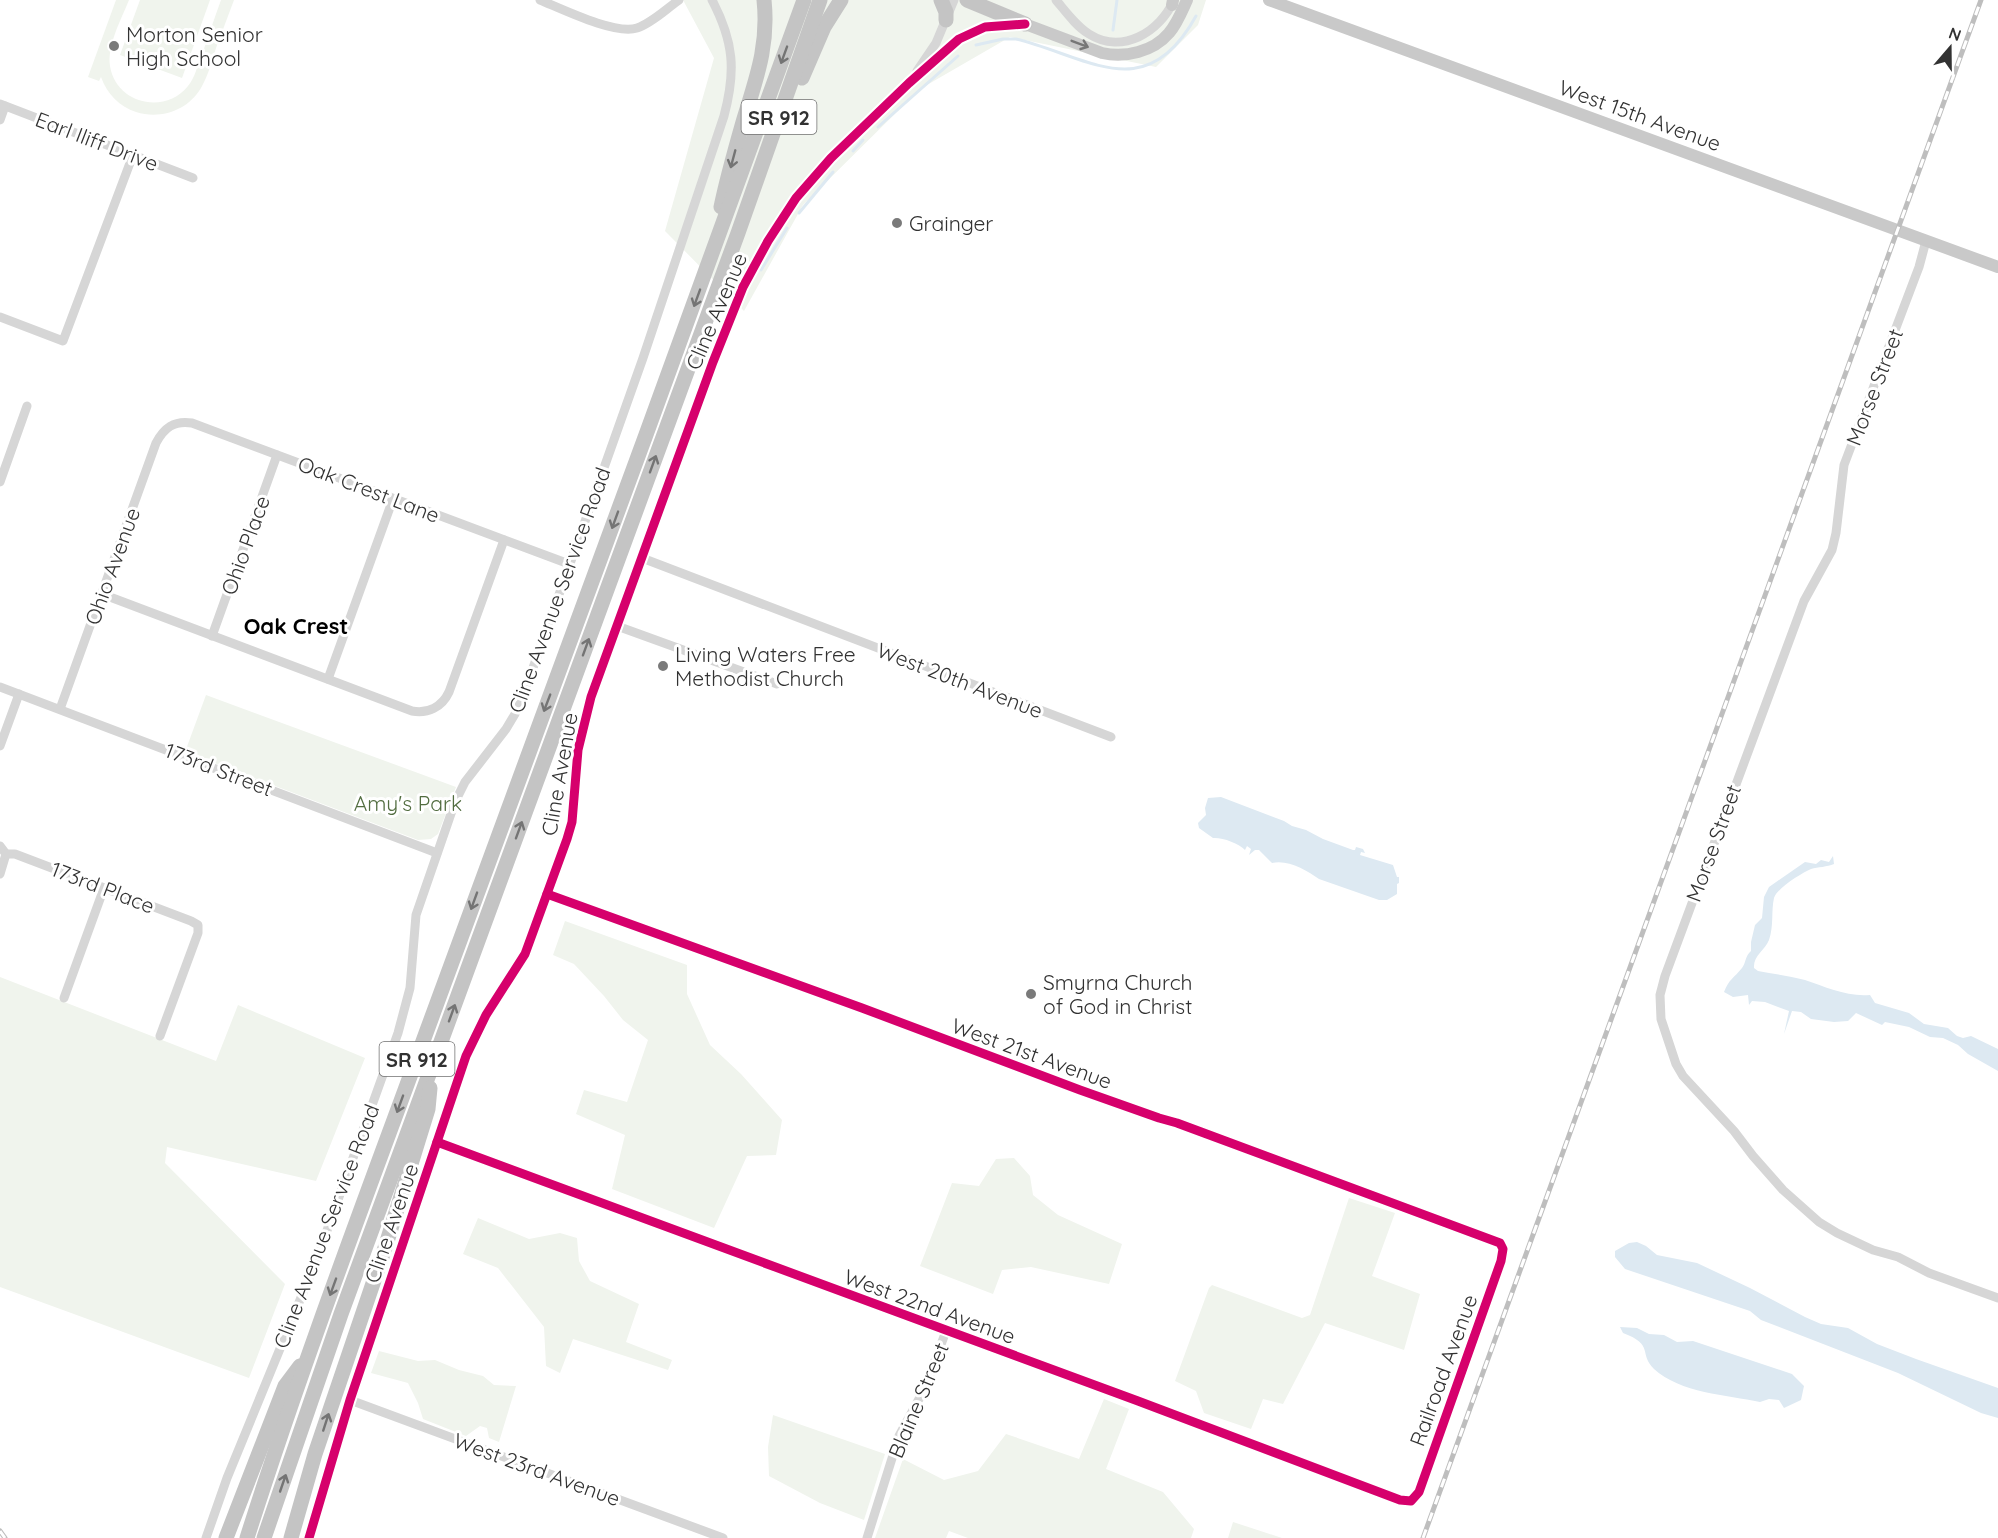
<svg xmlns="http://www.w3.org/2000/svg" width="1998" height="1538" font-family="Quicksand,sans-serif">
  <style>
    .green { fill: #f0f4ed }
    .water { fill: #dde9f2 }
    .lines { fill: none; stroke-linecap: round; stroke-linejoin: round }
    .stream { stroke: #dde9f2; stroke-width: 3 }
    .minor { stroke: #d6d6d6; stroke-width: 9 }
    .major { stroke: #c9c9c9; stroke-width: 12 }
    .highway { stroke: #c4c4c4; stroke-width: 15 }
    .rail-casing { stroke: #bebebe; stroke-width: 5 }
    .rail { stroke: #fff; stroke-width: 3; stroke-dasharray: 9; stroke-linecap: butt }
    .cycleway-casing { stroke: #fff; stroke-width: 13 }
    .cycleway { stroke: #d6006c; stroke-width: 9 }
    .oneway { stroke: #767676 }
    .oneway2 { stroke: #747474 }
    .poi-dot { fill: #7a7a7a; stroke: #fff; stroke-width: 2 }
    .labels { text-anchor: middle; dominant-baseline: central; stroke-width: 6; stroke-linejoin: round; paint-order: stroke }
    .shield { fill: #fff; stroke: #707070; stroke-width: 1.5 }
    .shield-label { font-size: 20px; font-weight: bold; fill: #323232 }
    .poi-label { font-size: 21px; fill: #323232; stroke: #fff; text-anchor: start }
    .street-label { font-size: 21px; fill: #323232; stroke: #fff }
    .park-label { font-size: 21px; fill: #526d40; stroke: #fff }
    .neighbourhood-label { font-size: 22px; font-weight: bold; fill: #000; stroke: #fff }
  </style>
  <rect width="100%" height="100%" fill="#fff"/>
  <g class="green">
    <path d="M 116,0 L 129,0 C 121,20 107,45 110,66 C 116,104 165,115 188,86 C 195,78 197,66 201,57 C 208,38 214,19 221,0 L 234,0 C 228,16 222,32 216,48 C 212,61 208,76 201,88 C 188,110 161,120 136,112 C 120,107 107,94 101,77 L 99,81 L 88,77 Z"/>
    <path d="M 140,0 L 210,0 L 182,78 L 120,55 Z"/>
    <path d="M 683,0 L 1206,0 L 1198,25 L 1156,67 L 1010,37 L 920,89 L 803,205 L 744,311 L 665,231 L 714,58 Z"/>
    <path d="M 206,695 L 456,787 L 438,834 L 431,839 L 418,840 L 185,752 Z"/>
    <path d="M 565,921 L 687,965 L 687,994 L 710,1045 L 741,1074 L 782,1120 L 776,1155 L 747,1156 L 714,1228 L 612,1189 L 625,1135 L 576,1114 L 584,1090 L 627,1102 L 648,1040 L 623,1020 L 604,996 L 574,964 L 553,955 Z"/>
    <path d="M 0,977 L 216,1061 L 238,1005 L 365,1058 L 316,1181 L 167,1147 L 165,1163 L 285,1284 L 249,1378 L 0,1287 Z"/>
    <path d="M 1014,1158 L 1030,1176 L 1033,1195 L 1058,1215 L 1122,1244 L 1109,1284 L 1031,1267 L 1002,1270 L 993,1294 L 920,1266 L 952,1183 L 979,1186 L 996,1159 Z"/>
    <path d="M 1349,1198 L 1395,1213 L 1372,1276 L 1420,1294 L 1404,1350 L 1325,1323 L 1283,1404 L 1263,1399 L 1251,1429 L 1204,1413 L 1196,1391 L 1175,1381 L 1209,1288 L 1212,1285 L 1302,1318 L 1310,1315 Z"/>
    <path d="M 478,1218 L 529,1239 L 560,1233 L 577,1238 L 579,1261 L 590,1281 L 639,1304 L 626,1342 L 672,1360 L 668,1370 L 573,1339 L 560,1373 L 546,1366 L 544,1327 L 498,1268 L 463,1254 Z"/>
    <path d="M 379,1351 L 418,1361 L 435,1360 L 459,1370 L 483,1376 L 494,1385 L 516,1386 L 499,1442 L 489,1438 L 487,1428 L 480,1426 L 466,1436 L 423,1419 L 418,1403 L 408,1383 L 371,1373 Z"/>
    <path d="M 1104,1399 L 1129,1409 L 1106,1469 L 1163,1492 L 1194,1529 L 1191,1538 L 968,1538 L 949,1531 L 946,1538 L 875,1538 L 903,1459 L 944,1480 L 978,1471 L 1006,1434 L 1079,1459 Z"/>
    <path d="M 773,1415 L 885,1454 L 864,1520 L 820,1503 L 769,1476 L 768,1447 Z"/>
    <path d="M 1233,1522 L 1282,1538 L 1228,1538 Z"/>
  </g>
  <g class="water">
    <path d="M 1221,797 L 1284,821 L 1292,826 L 1306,830 L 1323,839 L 1353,850 L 1355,850 L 1356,847 L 1363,849 L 1365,853 L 1361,852 L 1360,855 L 1393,865 L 1397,877 L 1399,877 L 1399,883 L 1397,884 L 1397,894 L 1387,900 L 1379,900 L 1319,879 C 1307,870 1287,859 1272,863 L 1259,850 L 1255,850 L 1249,855 L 1251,849 L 1247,846 L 1245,850 C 1239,843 1221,837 1213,838 L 1199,828 L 1198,823 L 1206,815 L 1205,808 L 1208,798 Z"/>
    <path d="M 1833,856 L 1834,864 C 1827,867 1818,867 1811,869 C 1802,873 1777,888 1774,898 C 1771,911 1774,926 1769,940 C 1765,950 1753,956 1754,968 L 1758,971 C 1774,974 1790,976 1805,980 C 1826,987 1847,997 1870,995 L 1875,1003 L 1909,1013 L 1924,1024 L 1948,1028 L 1957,1036 L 1963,1038 L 1971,1036 L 1998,1049 L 1998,1071 L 1968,1054 L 1958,1045 L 1943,1038 L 1930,1037 L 1909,1027 L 1885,1022 L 1882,1025 L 1856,1013 L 1848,1021 L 1834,1022 L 1811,1019 L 1801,1012 L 1792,1011 L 1784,1034 L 1789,1011 L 1765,1002 L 1752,1001 L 1749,1005 L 1748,995 L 1733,997 L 1724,992 C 1729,979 1734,978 1742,968 C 1746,963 1745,956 1751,951 L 1751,942 L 1755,925 L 1762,918 L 1764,897 L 1769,887 L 1805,862 L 1816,864 L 1821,860 L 1829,862 Z"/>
    <path d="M 1637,1242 L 1646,1246 L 1657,1255 L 1697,1263 L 1750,1288 L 1805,1317 L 1821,1324 L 1848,1328 L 1877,1344 L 1916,1359 L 1998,1388 L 1998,1418 L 1981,1413 L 1898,1373 L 1761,1320 L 1750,1311 L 1625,1269 L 1615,1257 L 1615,1251 L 1629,1243 Z"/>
    <path d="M 1620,1327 L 1637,1328 L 1649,1334 L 1664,1335 L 1677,1342 L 1693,1341 L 1792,1374 L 1804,1386 L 1801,1400 L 1784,1408 L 1779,1400 L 1769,1399 L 1760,1402 C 1727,1395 1680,1393 1654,1369 C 1638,1353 1655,1345 1623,1333 Z"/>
  </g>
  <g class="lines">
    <g class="stream">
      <path d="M 1113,30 L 1117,0"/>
      <path d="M 976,45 L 1003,39 L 1016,39 C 1089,57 1146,107 1196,16"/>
      <path d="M 878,127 L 958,56"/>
      <path d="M 853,151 L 863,140"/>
      <path d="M 799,213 L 833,172"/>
      <path d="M 761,270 L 787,228"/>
    </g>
    <g class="minor">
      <path d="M 540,0 C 562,9 615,35 637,28 C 652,23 666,9 679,0"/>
      <path d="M 1056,0 C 1066,12 1076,26 1089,34 C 1122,55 1160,32 1174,0"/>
      <path d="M 917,71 L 936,43 L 954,0"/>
      <path d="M 0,104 L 193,178"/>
      <path d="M 0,120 L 5,106"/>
      <path d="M 1926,241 L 1919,267 L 1844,465 L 1836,533 L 1832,550 L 1804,601 L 1665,976 L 1660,995 L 1661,1019 L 1676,1064 L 1683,1076 L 1734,1131 L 1753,1156 L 1783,1190 L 1819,1222 L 1837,1233 L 1873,1250 L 1898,1257 L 1929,1273 L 1998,1298"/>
      <path d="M 0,317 L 63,341 L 133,155"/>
      <path d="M 0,482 L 27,406"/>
      <path d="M 642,558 L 1111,737"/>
      <path d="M 102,594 L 412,711 C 428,714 442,707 449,692 L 504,540"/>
      <path d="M 617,626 L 777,684"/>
      <path d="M 212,636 L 277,455"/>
      <path d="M 328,679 L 393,499"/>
      <path d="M 0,687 L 437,853"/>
      <path d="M 60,709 L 156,443 C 164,428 174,420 192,423 L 569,564"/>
      <path d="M 0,746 L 19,694"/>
      <path d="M 0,846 L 6,854 L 0,874"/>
      <path d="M 6,854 L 15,854 L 191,921 L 198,925 L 198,933 L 160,1036"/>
      <path d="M 64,998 L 104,888"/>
      <path d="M 437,1142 L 1138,1401 L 1400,1500 L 1411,1501 L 1419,1492 L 1501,1261 L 1503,1249 L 1500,1243 L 1177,1123 L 1159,1118 L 1080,1090 L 862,1008 L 547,894"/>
      <path d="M 350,1400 L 723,1538"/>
      <path d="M 206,1538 L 227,1478 L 316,1261 L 398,1033 L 410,988 L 416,915 L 455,802 L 465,782 L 506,729 L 515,714 L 523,696 L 643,358 L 724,116 C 736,71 734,42 712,0"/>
      <path d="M 309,1538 L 350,1400 L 466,1056 L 486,1015 L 525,954 L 567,839 L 572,822 L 578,750 L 591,697 L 713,362 L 743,287 L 768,241 L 796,198 L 831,158 L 909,83 L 959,39 L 985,27 L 1018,24"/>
      <path d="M 867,1538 L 899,1436 L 925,1388 L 946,1331"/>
    </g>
    <g class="major">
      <path d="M 1269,0 L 1998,267"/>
      <path d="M 1172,5 L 1173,0"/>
      <path d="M 1025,24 L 1102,53 C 1125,58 1153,52 1169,33 C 1177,24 1182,11 1187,0"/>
    </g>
    <g class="highway">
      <path d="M 941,0 L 946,12 L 946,20"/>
      <path d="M 967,0 L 1025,24"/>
      <path d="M 802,78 L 824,27 L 841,0"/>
      <path d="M 721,207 C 727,178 735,150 743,122 C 756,79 769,46 764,0"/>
      <path d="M 226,1538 L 285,1386 L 300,1366"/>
      <path d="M 247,1538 C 304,1358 372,1181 437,1003 C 559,669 684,335 804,0"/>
      <path d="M 264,1538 L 341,1314 L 738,233 L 820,0"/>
      <path d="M 291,1538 L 315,1454 L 385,1248 L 428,1109 L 430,1088"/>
    </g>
    <g class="rail-casing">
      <g id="rail">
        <path d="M 0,1531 L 5,1538"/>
        <path d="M 1423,1538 L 1981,0"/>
      </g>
    </g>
    <use href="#rail" class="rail"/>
    <g class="cycleway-casing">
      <g id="cycleway">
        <path d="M 437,1142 L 1138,1401 L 1400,1500 L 1411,1501 L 1419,1492 L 1501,1261 L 1503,1249 L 1500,1243 L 1177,1123 L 1159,1118 L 1080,1090 L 862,1008 L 547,894"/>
        <path d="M 309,1538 L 350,1400 L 466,1056 L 486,1015 L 525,954 L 567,839 L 572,822 L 578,750 L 591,697 L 713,362 L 743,287 L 768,241 L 796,198 L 831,158 L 909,83 L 959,39 L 985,27 L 1025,24"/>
      </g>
    </g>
    <use href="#cycleway" class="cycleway"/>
  </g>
  <defs><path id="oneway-shaft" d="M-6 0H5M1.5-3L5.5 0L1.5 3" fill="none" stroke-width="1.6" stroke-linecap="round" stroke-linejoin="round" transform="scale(1.5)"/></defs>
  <use class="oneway" href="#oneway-shaft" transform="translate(1080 44) rotate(21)"/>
  <g class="oneway2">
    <use href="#oneway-shaft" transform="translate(784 55) rotate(110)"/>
    <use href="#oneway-shaft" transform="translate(733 159) rotate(105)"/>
    <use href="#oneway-shaft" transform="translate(697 298) rotate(110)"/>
    <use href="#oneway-shaft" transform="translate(653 464) rotate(-70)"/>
    <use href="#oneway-shaft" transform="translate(615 520) rotate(110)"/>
    <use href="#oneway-shaft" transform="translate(586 647) rotate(-70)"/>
    <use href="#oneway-shaft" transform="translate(547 703) rotate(111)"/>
    <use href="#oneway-shaft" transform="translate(519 830) rotate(-70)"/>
    <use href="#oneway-shaft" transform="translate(474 901) rotate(110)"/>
    <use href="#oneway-shaft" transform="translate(452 1013) rotate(-70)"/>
    <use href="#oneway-shaft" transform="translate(400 1104) rotate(110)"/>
    <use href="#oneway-shaft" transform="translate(333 1287) rotate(110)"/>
    <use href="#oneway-shaft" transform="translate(326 1422) rotate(-72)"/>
    <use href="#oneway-shaft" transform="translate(283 1483) rotate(-71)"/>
  </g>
  <g class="poi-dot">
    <circle cx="114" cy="46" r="6"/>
    <circle cx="897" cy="223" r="6"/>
    <circle cx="663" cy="666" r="6"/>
    <circle cx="1031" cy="994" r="6"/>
  </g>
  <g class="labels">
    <g class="shield">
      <rect x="741.5" y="100" width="75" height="34" rx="4.5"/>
      <rect x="379.5" y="1042" width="75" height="34" rx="4.5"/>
    </g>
    <g class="shield-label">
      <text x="779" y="117">SR 912</text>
      <text x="417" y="1059">SR 912</text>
    </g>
    <g class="poi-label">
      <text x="126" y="34">Morton Senior<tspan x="126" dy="24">High School</tspan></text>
      <text x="909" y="223">Grainger</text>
      <text x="675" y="654">Living Waters Free<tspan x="675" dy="24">Methodist Church</tspan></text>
      <text x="1043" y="982">Smyrna Church<tspan x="1043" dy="24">of God in Christ</tspan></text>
    </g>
    <g class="street-label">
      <text transform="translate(1640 115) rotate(20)">West 15th Avenue</text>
      <text transform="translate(97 141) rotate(21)">Earl Iliff Drive</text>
      <text transform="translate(716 311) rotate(-67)">Cline Avenue</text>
      <text transform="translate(1874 387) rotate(-69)">Morse Street</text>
      <text transform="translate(369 489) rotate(21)">Oak Crest Lane</text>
      <text transform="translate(245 545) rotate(-70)">Ohio Place</text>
      <text transform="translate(112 566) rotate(-70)">Ohio Avenue</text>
      <text transform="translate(559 590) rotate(-70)">Cline Avenue Service Road</text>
      <text transform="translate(960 680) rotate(21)">West 20th Avenue</text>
      <text transform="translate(219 769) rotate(21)">173rd Street</text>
      <text transform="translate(559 774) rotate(-80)">Cline Avenue</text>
      <text transform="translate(1713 843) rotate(-70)">Morse Street</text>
      <text transform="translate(103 887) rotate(21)">173rd Place</text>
      <text transform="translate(1032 1053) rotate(20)">West 21st Avenue</text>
      <text transform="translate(391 1223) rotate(-71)">Cline Avenue</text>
      <text transform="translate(326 1226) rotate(-69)">Cline Avenue Service Road</text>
      <text transform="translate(930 1306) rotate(20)">West 22nd Avenue</text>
      <text transform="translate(1443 1370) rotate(-70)">Railroad Avenue</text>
      <text transform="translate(918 1400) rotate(-67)">Blaine Street</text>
      <text transform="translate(537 1469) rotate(20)">West 23rd Avenue</text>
    </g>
    <g class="park-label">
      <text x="408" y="803">Amy's Park</text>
    </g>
    <g class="neighbourhood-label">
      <text x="296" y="626">Oak Crest</text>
    </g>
  </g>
  <g transform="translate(1950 48) rotate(20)" stroke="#ffffff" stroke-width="4.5" paint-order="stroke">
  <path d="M0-4.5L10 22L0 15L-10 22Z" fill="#323232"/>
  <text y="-9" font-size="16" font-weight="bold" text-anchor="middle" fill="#323232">N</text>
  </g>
</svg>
